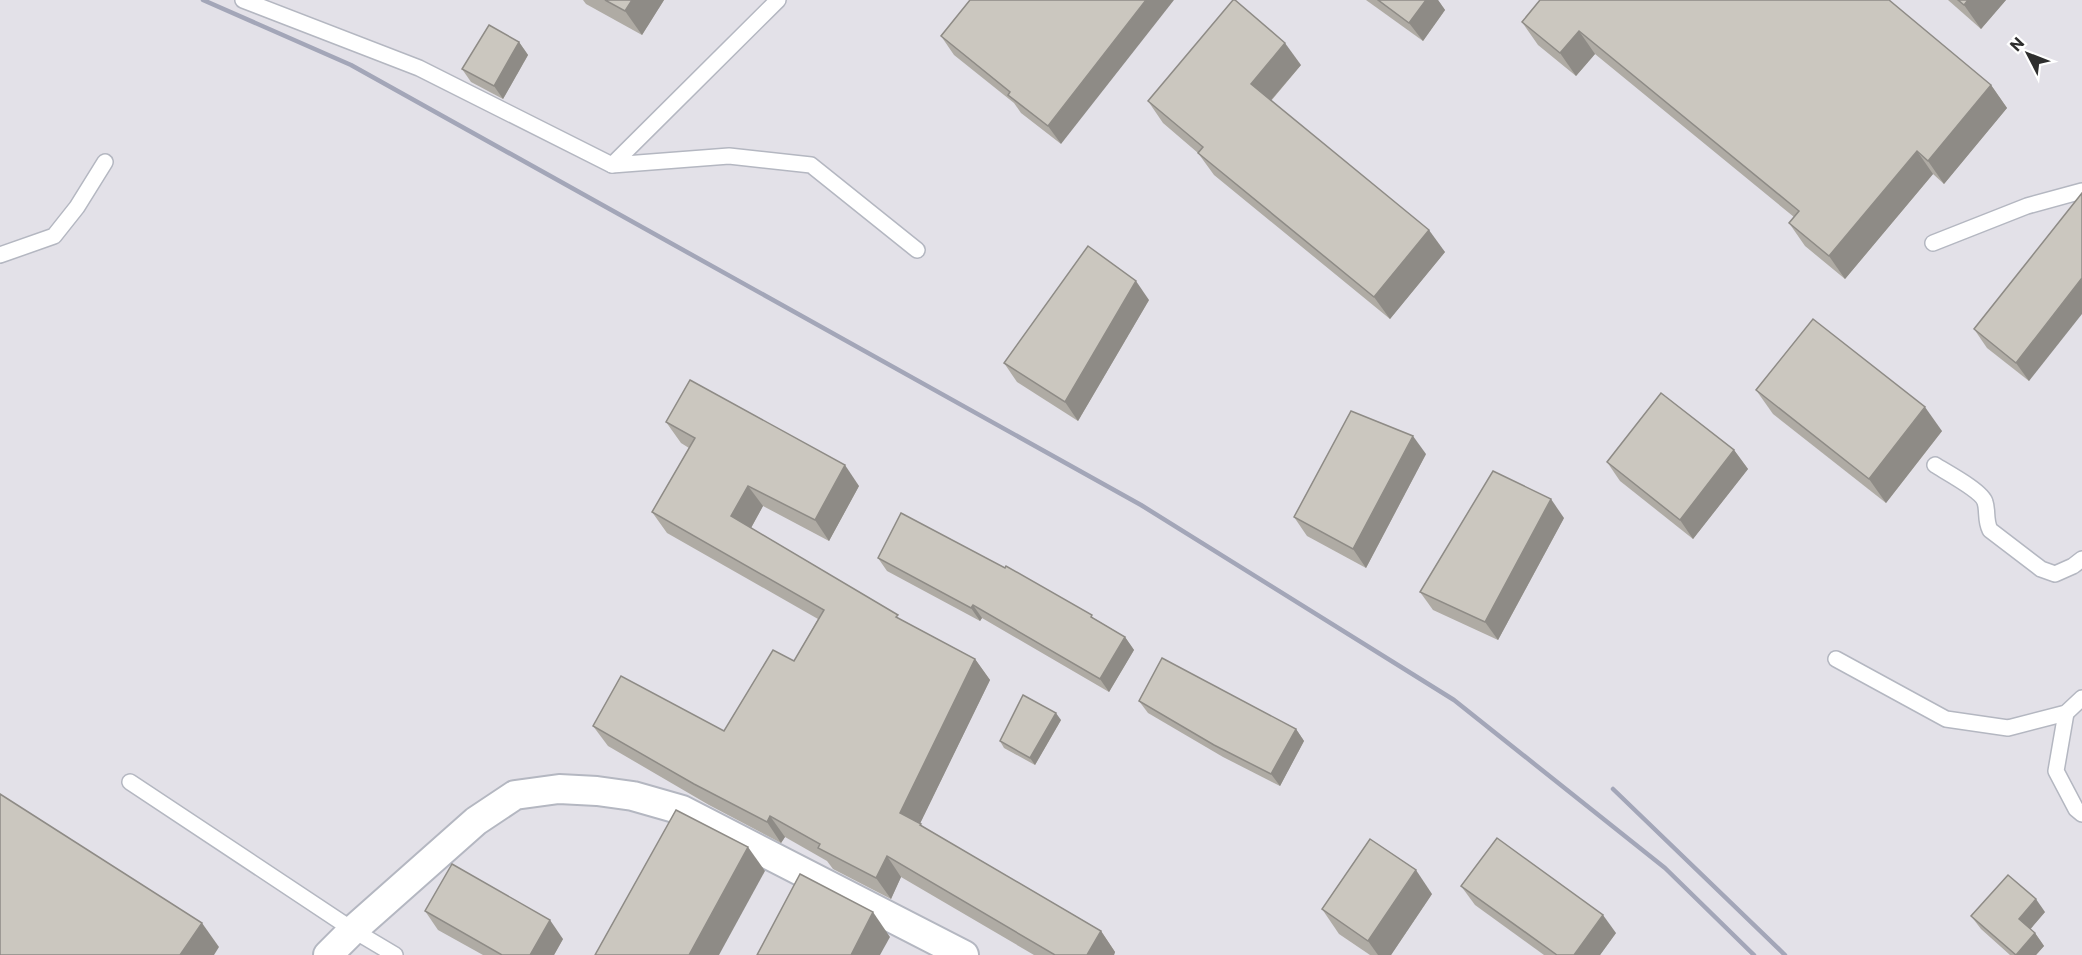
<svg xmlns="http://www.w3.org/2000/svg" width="2082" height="955" font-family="Commissioner,sans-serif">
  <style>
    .industrial { fill: #e3e1e8 }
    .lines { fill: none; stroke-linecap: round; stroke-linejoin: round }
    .lane-casing { stroke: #b4b7c1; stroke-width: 18 }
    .street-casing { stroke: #b4b7c1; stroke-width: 32 }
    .lane { stroke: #fff; stroke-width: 15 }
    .street { stroke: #fff; stroke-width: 28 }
    .rail { stroke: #a3a6b8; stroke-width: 4.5 }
    .wall { fill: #afaba4 }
    .shaded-wall { fill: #8e8b86 }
    .building { fill: #cbc7bf; stroke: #8e8b86; stroke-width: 1.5 }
  </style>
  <rect width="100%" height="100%" fill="#efe9e1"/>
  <rect class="industrial" x="0" y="0" width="2082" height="955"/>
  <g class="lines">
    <g class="lane-casing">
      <g id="lane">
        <path d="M 243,0 L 419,68 L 612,165 L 729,156 L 811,165 L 917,250"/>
        <path d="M 612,165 L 778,0"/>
        <path d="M 1933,243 L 2027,206 L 2082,191"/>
        <path d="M 0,255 L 54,236 L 77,207 L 105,162"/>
        <path d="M 1935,465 C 1946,472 1982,491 1985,502 C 1988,511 1985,520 1990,530 L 2041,569 L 2055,574 L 2073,566 L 2082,559"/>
        <path d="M 1836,659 L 1946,719 L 2008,728 L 2066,713 L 2082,698"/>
        <path d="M 2066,713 L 2056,771 L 2076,809 L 2082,814"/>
        <path d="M 130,782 L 353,930 L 395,955"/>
      </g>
    </g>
    <g class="street-casing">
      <path id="street" d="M 328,955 L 353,930 L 476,821 L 515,795 L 559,789 L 597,791 L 633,796 L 682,810 L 964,955"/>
    </g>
    <use href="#lane" class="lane"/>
    <use href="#street" class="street"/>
    <g class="rail">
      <path d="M 203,0 L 351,65 L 1141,505 L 1454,700 L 1665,868 L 1754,955"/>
      <path d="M 1613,789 L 1785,955"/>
    </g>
  </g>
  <g class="wall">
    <path d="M 583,0 L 664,0 L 642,35 L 586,4 Z"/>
    <path d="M 970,0 L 1061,144 L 1021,113 L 1014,103 L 954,55 L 941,36 Z"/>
    <path d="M 1366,0 L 1438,0 L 1445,10 L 1423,41 Z"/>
    <path d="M 1948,0 L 2006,0 L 1981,29 Z"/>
    <path d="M 1522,22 L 1991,85 L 2007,108 L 1944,184 L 1933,174 L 1845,279 L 1805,246 L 1789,223 L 1794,217 L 1595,54 L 1576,76 L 1538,45 Z"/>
    <path d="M 519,42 L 528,55 L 503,99 L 471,82 L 462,69 Z"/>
    <path d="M 1301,65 L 1271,101 L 1445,252 L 1390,319 L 1214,175 L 1198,153 L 1163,123 L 1148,101 Z"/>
    <path d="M 2082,193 L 2029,381 L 1987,348 L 1974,329 Z"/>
    <path d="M 1149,300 L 1078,421 L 1017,382 L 1004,363 Z"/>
    <path d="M 1756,390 L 1942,431 L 1886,503 L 1773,414 Z"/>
    <path d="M 666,422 L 859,486 L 829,541 L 763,506 L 751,528 L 900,619 L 975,659 L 990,680 L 920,823 L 923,827 L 1101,931 L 1115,952 L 1114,955 L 1034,955 L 901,877 L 891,899 L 833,869 L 827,861 L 785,837 L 781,843 L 709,805 L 608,746 L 593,726 L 724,731 L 794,661 L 818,619 L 667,533 L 652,512 L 689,448 L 681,443 Z"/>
    <path d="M 1734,450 L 1748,469 L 1693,539 L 1620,481 L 1607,462 Z"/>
    <path d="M 1426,454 L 1366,568 L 1307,536 L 1294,517 Z"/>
    <path d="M 1564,518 L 1498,640 L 1433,610 L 1420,592 Z"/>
    <path d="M 878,558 L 1095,619 L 1125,637 L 1134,650 L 1109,692 L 982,618 L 980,621 L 887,571 Z"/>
    <path d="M 1139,701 L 1296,729 L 1304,741 L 1280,786 L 1223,757 L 1148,713 Z"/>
    <path d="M 1061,720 L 1035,765 L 1004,748 L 1000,741 Z"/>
    <path d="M 1461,886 L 1616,933 L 1600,955 L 1544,955 L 1475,905 Z"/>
    <path d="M 1432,894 L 1391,955 L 1370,955 L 1339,934 L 1322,909 Z"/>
    <path d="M 425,911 L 563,939 L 554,955 L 483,955 L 438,930 Z"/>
    <path d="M 2045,912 L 2030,929 L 2035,933 L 2044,946 L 2036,955 L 2010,955 L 1981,929 L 1971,916 Z"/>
  </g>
  <g class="shaded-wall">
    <path d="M 632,0 L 664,0 L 642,35 L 625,11 Z"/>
    <path d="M 1146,0 L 1174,0 L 1061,144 L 1048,126 Z"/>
    <path d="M 1426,0 L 1438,0 L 1445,10 L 1423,41 L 1409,23 Z"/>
    <path d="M 1968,0 L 2006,0 L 1981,29 L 1964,5 Z"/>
    <path d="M 1579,31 L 1595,54 L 1576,76 L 1560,53 Z"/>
    <path d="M 519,42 L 528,55 L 503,99 L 494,86 Z"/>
    <path d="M 1285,43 L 1301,65 L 1266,106 L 1251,84 Z"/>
    <path d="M 1991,85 L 2007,108 L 1944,184 L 1928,161 Z"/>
    <path d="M 1917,151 L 1933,174 L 1845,279 L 1829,256 Z"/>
    <path d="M 1429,230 L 1445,252 L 1390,319 L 1374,297 Z"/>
    <path d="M 2082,278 L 2082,314 L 2029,381 L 2016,363 Z"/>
    <path d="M 1136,281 L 1149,300 L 1078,421 L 1065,402 Z"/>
    <path d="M 1925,407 L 1942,431 L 1886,503 L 1869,479 Z"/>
    <path d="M 1413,436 L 1426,454 L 1366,568 L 1353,549 Z"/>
    <path d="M 1734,450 L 1748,469 L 1693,539 L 1680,520 Z"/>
    <path d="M 845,465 L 859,486 L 829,541 L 815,520 Z"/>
    <path d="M 748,486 L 763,506 L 746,537 L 731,516 Z"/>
    <path d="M 1551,499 L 1564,518 L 1498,640 L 1485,622 Z"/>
    <path d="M 973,605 L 982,618 L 980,621 L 971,608 Z"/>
    <path d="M 1125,637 L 1134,650 L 1109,692 L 1100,679 Z"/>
    <path d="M 975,659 L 990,680 L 915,834 L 900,813 Z"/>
    <path d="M 1056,713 L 1061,720 L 1035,765 L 1030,758 Z"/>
    <path d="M 1296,729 L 1304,741 L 1280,786 L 1271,774 Z"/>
    <path d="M 770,816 L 785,837 L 781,843 L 767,822 Z"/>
    <path d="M 748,847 L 765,871 L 719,955 L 689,955 Z"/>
    <path d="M 887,856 L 901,877 L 891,899 L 876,878 Z"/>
    <path d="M 1416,870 L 1432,894 L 1391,955 L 1378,955 L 1368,941 Z"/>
    <path d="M 2036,899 L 2045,912 L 2028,932 L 2019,919 Z"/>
    <path d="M 873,912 L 890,937 L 880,955 L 851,955 Z"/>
    <path d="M 1603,915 L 1616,933 L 1600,955 L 1574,955 Z"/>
    <path d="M 550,920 L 563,939 L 554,955 L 530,955 Z"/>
    <path d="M 202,923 L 219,947 L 214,955 L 180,955 Z"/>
    <path d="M 1101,931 L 1115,952 L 1114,955 L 1087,955 Z"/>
    <path d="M 2035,933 L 2044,946 L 2036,955 L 2016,955 Z"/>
  </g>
  <g class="building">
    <path d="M 605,0 L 632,0 L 625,11 Z"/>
    <path d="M 970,0 L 1146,0 L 1048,126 L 1008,95 L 1010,92 L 941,36 Z"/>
    <path d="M 1233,0 L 1235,0 L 1285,43 L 1251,84 L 1429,230 L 1374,297 L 1198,153 L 1203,147 L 1148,101 Z"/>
    <path d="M 1378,0 L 1426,0 L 1409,23 Z"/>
    <path d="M 1540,0 L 1889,0 L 1991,85 L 1928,161 L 1917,151 L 1829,256 L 1789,223 L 1799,211 L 1579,31 L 1560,53 L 1522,22 Z"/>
    <path d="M 1958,0 L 1968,0 L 1964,5 Z"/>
    <path d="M 489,25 L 519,42 L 494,86 L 462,69 Z"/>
    <path d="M 2082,193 L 2082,278 L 2016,363 L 1974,329 Z"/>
    <path d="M 1088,246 L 1136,281 L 1065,402 L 1004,363 Z"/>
    <path d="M 1813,319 L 1925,407 L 1869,479 L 1756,390 Z"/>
    <path d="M 690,380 L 845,465 L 815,520 L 748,486 L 731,516 L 898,615 L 896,617 L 975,659 L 900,813 L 921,824 L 920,825 L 1101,931 L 1087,955 L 1055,955 L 887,856 L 876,878 L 818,848 L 820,844 L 770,816 L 767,822 L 694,784 L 593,726 L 621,676 L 724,731 L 773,650 L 794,661 L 824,610 L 652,512 L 695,438 L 666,422 Z"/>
    <path d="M 1661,393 L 1734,450 L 1680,520 L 1607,462 Z"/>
    <path d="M 1351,411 L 1413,436 L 1353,549 L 1294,517 Z"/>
    <path d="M 1493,471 L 1551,499 L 1485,622 L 1420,592 Z"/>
    <path d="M 901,513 L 1005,568 L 1006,566 L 1092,615 L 1091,617 L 1125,637 L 1100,679 L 973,605 L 971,608 L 878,558 Z"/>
    <path d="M 1162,658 L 1296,729 L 1271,774 L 1214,745 L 1139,701 Z"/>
    <path d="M 1023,695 L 1056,713 L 1030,758 L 1000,741 Z"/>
    <path d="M 0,794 L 202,923 L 180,955 L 0,955 Z"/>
    <path d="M 676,810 L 748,847 L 689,955 L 595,955 Z"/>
    <path d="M 1497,838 L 1603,915 L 1574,955 L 1557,955 L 1461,886 Z"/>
    <path d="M 1370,839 L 1416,870 L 1368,941 L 1322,909 Z"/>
    <path d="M 452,864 L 550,920 L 530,955 L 502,955 L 425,911 Z"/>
    <path d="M 800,874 L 873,912 L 851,955 L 757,955 Z"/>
    <path d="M 2008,875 L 2036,899 L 2019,919 L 2035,933 L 2016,955 L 1971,916 Z"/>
  </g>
  <g transform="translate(2028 54) rotate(312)" stroke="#ffffff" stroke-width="4.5" paint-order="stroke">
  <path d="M0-4.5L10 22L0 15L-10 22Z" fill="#2e2e2e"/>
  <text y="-9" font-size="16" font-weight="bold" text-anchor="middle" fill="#2e2e2e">N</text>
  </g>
</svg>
